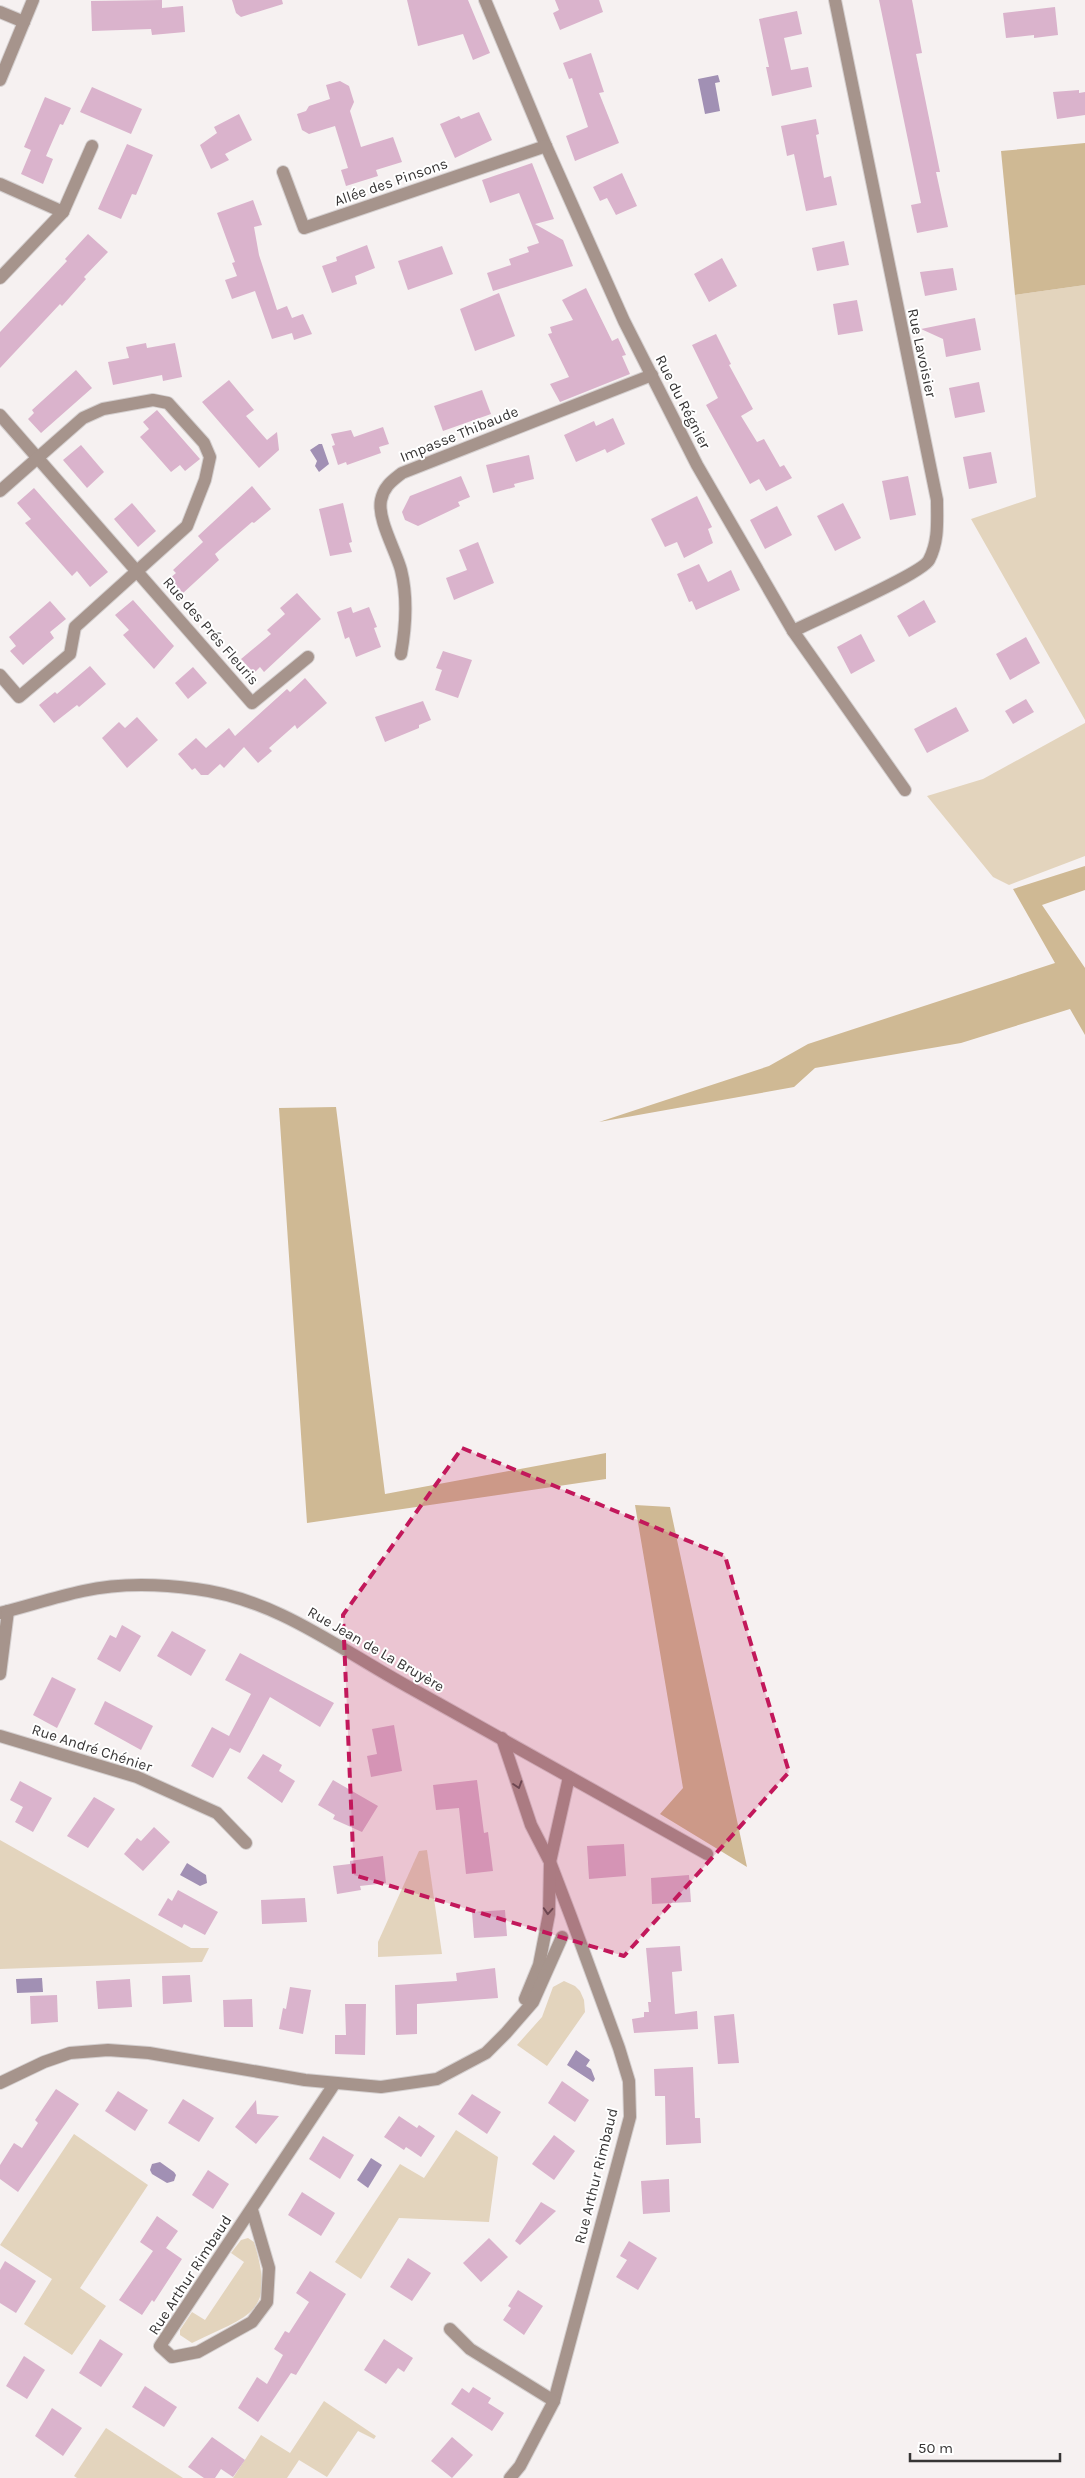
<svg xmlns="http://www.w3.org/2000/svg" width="1085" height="2478" font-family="Karla,sans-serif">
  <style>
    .green { fill: #e3d4bd }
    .forest { fill: #cfb994 }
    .water { fill: #a190b4 }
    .building { fill: #dab3cc }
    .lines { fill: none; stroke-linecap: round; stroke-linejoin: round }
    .minor-casing { stroke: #d4cfcf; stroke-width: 14 }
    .minor { stroke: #a6948c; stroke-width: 12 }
    .oneway { stroke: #58524f }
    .marked { fill: #c2185b; fill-opacity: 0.2; stroke: #c2185b; stroke-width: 4; stroke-dasharray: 10 6; stroke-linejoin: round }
    .labels { text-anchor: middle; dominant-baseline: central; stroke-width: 4; stroke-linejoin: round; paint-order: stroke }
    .street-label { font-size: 15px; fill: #373535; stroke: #fff }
  </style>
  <rect width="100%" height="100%" fill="#f6f1f1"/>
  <g class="green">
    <path d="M 1085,285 L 1085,720 L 971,519 L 1036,497 L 1015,295 Z"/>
    <path d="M 1085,723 L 1085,856 L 1009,885 L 993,877 L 927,796 L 983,779 Z"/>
    <path d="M 0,1840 L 191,1948 L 209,1948 L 202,1962 L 0,1969 Z"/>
    <path d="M 427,1850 L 442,1954 L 378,1957 L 378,1942 L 419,1851 Z"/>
    <path d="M 564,1981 L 575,1986 L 580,1991 L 584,2000 L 585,2012 L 547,2066 L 517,2045 L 542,2017 L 553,1987 Z"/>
    <path d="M 456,2130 L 498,2157 L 489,2222 L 399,2218 L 361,2279 L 335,2262 L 400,2164 L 424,2178 Z"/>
    <path d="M 74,2134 L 148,2185 L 80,2288 L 106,2306 L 72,2355 L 24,2324 L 52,2279 L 0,2245 Z"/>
    <path d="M 248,2238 L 254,2242 C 276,2314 251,2314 192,2343 L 180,2335 L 180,2330 L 192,2312 L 205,2320 L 244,2262 L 231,2253 L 241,2240 Z"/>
    <path d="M 324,2401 L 376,2436 L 374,2439 L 358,2431 L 327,2477 L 299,2460 L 287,2478 L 233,2478 L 261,2435 L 290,2453 Z"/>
    <path d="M 106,2428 L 183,2478 L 77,2478 L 74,2476 Z"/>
  </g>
  <g class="forest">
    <path d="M 1085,143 L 1085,285 L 1015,295 L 1001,151 Z"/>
    <path d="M 1085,866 L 1085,890 L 1042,905 L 1085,968 L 1085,1035 L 1070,1009 L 961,1043 L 815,1068 L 794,1087 L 599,1122 L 769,1066 L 808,1044 L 1055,963 L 1013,889 Z"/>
    <path d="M 336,1107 L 385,1494 L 606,1453 L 606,1479 L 307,1523 L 279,1108 Z"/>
    <path d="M 635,1505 L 670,1507 L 747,1867 L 660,1814 L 683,1788 Z"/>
  </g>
  <g class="water">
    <path d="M 718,75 L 720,82 L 715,83 L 720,111 L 705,114 L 698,79 Z"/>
    <path d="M 319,444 L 322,444 L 329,464 L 319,472 L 315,466 L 317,461 L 310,450 Z"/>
    <path d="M 187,1863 L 206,1875 L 207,1883 L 200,1886 L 180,1875 Z"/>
    <path d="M 42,1978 L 43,1992 L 17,1993 L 16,1979 Z"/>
    <path d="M 576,2050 L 590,2060 L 586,2066 L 591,2069 L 595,2079 L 593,2082 L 567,2065 Z"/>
    <path d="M 371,2158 L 382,2165 L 368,2188 L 357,2180 Z"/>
    <path d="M 160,2162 L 174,2172 L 176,2175 L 174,2181 L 167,2183 L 152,2174 L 150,2170 L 152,2164 Z"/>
  </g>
  <g class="building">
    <path d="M 162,0 L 162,8 L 183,6 L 185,32 L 152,35 L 151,29 L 92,31 L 91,1 Z"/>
    <path d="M 232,0 L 282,0 L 283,4 L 241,17 L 236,13 Z"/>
    <path d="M 407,0 L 468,0 L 490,53 L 473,60 L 463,34 L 418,46 Z"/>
    <path d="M 555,0 L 599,0 L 603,12 L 560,30 L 553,13 L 559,10 Z"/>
    <path d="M 879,0 L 912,0 L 922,53 L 916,54 L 940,172 L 936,172 L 948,227 L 917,233 L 911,205 L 921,203 Z"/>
    <path d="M 1055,7 L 1058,35 L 1034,38 L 1034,35 L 1006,38 L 1003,13 Z"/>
    <path d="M 797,11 L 802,34 L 784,38 L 791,70 L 808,67 L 812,87 L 772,96 L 766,67 L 769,67 L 759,19 Z"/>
    <path d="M 591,53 L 604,92 L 599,93 L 619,143 L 575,161 L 566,136 L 588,127 L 572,78 L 569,79 L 563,63 Z"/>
    <path d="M 340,81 L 349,86 L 354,102 L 350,111 L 361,147 L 393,137 L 402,162 L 376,170 L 378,176 L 346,186 L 341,170 L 348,168 L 335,126 L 309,134 L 302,130 L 297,114 L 306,111 L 309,106 L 330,99 L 326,85 Z"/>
    <path d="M 92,87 L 142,109 L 131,134 L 80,112 Z"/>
    <path d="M 1079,90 L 1079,93 L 1085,92 L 1085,115 L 1057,119 L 1053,92 Z"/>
    <path d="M 45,97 L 71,108 L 63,125 L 60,124 L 46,156 L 53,159 L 43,184 L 21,174 L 31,150 L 24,147 Z"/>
    <path d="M 479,112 L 492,140 L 455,158 L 440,124 L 459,116 L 461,119 Z"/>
    <path d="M 239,114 L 252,140 L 225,154 L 229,160 L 211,169 L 200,145 L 217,133 L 214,127 Z"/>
    <path d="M 816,119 L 819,134 L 816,135 L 824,178 L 831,176 L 837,205 L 806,211 L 794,154 L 787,156 L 781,126 Z"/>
    <path d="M 127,144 L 153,155 L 136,195 L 132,194 L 121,219 L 98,209 Z"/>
    <path d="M 532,163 L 554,219 L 535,224 L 563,240 L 573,266 L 493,291 L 487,273 L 511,265 L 509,259 L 529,252 L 527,247 L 539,243 L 519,193 L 490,203 L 482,180 Z"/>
    <path d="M 622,173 L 637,206 L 616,215 L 607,198 L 600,201 L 593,187 Z"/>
    <path d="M 253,200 L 262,225 L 254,227 L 259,255 L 277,310 L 287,306 L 292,318 L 303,314 L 312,334 L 294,340 L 292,333 L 272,339 L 255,291 L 232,299 L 225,280 L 237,276 L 232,263 L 235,262 L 217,213 Z"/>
    <path d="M 88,234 L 108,252 L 84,277 L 86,279 L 62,306 L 60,304 L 0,368 L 0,332 L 67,261 L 65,259 Z"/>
    <path d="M 844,241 L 849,265 L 817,271 L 812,248 Z"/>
    <path d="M 367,245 L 375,268 L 355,276 L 357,284 L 332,293 L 322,266 L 337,261 L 336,257 Z"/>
    <path d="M 442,246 L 453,274 L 408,290 L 398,261 Z"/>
    <path d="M 722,258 L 737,286 L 709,302 L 694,274 Z"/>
    <path d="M 953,268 L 957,290 L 925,296 L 920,272 Z"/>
    <path d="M 586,288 L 612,341 L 618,338 L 626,355 L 622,356 L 630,374 L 560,402 L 550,384 L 569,377 L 548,334 L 552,333 L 550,327 L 573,320 L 562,300 Z"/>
    <path d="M 499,293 L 515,336 L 475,351 L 460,309 Z"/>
    <path d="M 857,300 L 863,331 L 838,335 L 833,304 Z"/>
    <path d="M 975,318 L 981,350 L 946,357 L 943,339 L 921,329 Z"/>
    <path d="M 716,334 L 731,364 L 729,365 L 753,409 L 741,416 L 757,442 L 764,439 L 780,467 L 784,465 L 792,478 L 766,491 L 759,479 L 750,484 L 706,405 L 718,398 L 692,345 Z"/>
    <path d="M 146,343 L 147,348 L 175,343 L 182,377 L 163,381 L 162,375 L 113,385 L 108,362 L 129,358 L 126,347 Z"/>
    <path d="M 76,370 L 92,388 L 41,433 L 28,419 L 34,413 L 32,410 Z"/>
    <path d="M 229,380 L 254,410 L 246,416 L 267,440 L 277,432 L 279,450 L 259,468 L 202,402 Z"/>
    <path d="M 979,382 L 985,412 L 955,418 L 949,388 Z"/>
    <path d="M 482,390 L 491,414 L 443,431 L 434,406 Z"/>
    <path d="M 157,410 L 200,459 L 185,471 L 180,465 L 171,472 L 140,437 L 149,429 L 143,422 Z"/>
    <path d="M 613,418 L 625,444 L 607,453 L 605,449 L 576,462 L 564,435 L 594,421 L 596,426 Z"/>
    <path d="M 383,427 L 389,444 L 379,447 L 381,453 L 347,465 L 346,462 L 338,465 L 332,446 L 335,445 L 331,434 L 351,430 L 354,437 Z"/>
    <path d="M 81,445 L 104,472 L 87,488 L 63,460 Z"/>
    <path d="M 991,452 L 997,483 L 969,489 L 963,457 Z"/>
    <path d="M 529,455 L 534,479 L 514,484 L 515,487 L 493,493 L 486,465 Z"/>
    <path d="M 461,476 L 470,497 L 458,502 L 460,506 L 418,526 L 405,520 L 402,512 L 410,496 Z"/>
    <path d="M 908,476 L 916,515 L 890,520 L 882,481 Z"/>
    <path d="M 252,486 L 271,509 L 254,523 L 252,522 L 215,554 L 219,560 L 182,594 L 169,579 L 176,573 L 173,570 L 203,542 L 198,536 Z"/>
    <path d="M 34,488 L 108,572 L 90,587 L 77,571 L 72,576 L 25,523 L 31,519 L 17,503 Z"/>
    <path d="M 697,496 L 712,527 L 708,529 L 713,543 L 684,558 L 677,542 L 665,547 L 651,519 Z"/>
    <path d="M 132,503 L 156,531 L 138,547 L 114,519 Z"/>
    <path d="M 343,503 L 352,542 L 349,543 L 352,552 L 330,556 L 319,509 Z"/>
    <path d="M 843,503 L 861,538 L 835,551 L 817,516 Z"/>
    <path d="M 777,506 L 792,535 L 765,549 L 750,520 Z"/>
    <path d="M 478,542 L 494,583 L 454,600 L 446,578 L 467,570 L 459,550 Z"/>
    <path d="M 699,564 L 708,582 L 731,570 L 740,590 L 696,610 L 692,601 L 689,602 L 677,574 Z"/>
    <path d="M 297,593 L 321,619 L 264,672 L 260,667 L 254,673 L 241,659 L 271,634 L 267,630 L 285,614 L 280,608 Z"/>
    <path d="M 133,600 L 174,646 L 154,669 L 123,635 L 129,630 L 115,615 Z"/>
    <path d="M 924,600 L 936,622 L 909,637 L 897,616 Z"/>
    <path d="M 50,601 L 66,619 L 50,632 L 54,638 L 23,665 L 10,651 L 16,646 L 9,637 Z"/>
    <path d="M 351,607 L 353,613 L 369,607 L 377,627 L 374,628 L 381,647 L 356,657 L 349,637 L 345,639 L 337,612 Z"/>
    <path d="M 861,634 L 875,661 L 851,674 L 837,647 Z"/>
    <path d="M 1026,637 L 1040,663 L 1010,680 L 996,654 Z"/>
    <path d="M 443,651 L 472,660 L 458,698 L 435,690 L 442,670 L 436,668 Z"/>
    <path d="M 90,666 L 106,684 L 79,707 L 77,705 L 54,723 L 39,705 L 55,692 L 57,694 Z"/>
    <path d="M 193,667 L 207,683 L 188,699 L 175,683 Z"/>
    <path d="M 305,678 L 327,703 L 297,729 L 295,725 L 269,748 L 272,751 L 258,763 L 244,747 L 224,768 L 220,764 L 208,775 L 201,775 L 195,768 L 192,770 L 178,754 L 196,738 L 206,748 L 229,728 L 235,736 L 287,689 L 290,692 Z"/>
    <path d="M 1026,699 L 1034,712 L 1013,724 L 1005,711 Z"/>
    <path d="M 423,701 L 431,720 L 419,725 L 419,728 L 385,742 L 375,717 Z"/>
    <path d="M 956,707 L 969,731 L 927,753 L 914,729 Z"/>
    <path d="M 137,717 L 158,740 L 127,768 L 102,738 L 119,722 L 125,728 Z"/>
    <path d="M 122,1625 L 141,1636 L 120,1672 L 97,1659 L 110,1635 L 116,1638 Z"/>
    <path d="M 172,1631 L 206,1650 L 191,1676 L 157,1656 Z"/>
    <path d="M 240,1653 L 334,1703 L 320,1727 L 270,1697 L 240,1753 L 230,1748 L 213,1778 L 191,1766 L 212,1727 L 229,1736 L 251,1694 L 225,1680 Z"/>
    <path d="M 52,1677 L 76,1689 L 57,1728 L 33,1715 Z"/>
    <path d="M 105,1701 L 153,1726 L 141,1750 L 94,1724 Z"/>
    <path d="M 394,1725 L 402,1771 L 371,1777 L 367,1756 L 377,1754 L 372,1729 Z"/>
    <path d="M 263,1754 L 282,1765 L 279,1771 L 295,1781 L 282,1803 L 247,1778 Z"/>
    <path d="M 333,1780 L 378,1806 L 362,1832 L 333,1819 L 335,1815 L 318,1805 Z"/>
    <path d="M 477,1780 L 484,1833 L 488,1832 L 493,1871 L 466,1874 L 459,1808 L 436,1810 L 433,1785 Z"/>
    <path d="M 20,1781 L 52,1798 L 33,1832 L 15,1822 L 23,1807 L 10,1800 Z"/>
    <path d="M 94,1797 L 115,1809 L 88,1848 L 67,1836 Z"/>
    <path d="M 154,1827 L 170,1842 L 143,1871 L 124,1854 L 137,1838 L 141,1841 Z"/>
    <path d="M 624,1844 L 626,1876 L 589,1879 L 587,1846 Z"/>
    <path d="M 383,1856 L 386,1883 L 360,1886 L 361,1890 L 337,1894 L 333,1866 L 350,1864 L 350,1861 Z"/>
    <path d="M 689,1875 L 691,1902 L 652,1904 L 651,1878 Z"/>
    <path d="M 178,1890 L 218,1912 L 205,1935 L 184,1924 L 182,1928 L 158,1915 L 168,1898 L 172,1901 Z"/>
    <path d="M 305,1898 L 307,1922 L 262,1924 L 261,1900 Z"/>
    <path d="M 505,1910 L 507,1936 L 474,1938 L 472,1912 Z"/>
    <path d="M 680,1946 L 682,1971 L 672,1972 L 675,2014 L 697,2011 L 698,2029 L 634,2033 L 632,2019 L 644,2017 L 644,2012 L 649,2012 L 648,2002 L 651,2002 L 646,1948 Z"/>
    <path d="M 495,1968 L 498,1998 L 417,2004 L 417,2034 L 396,2035 L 395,1985 L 457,1981 L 456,1973 Z"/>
    <path d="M 190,1975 L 192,2002 L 163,2004 L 162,1976 Z"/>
    <path d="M 130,1979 L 132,2007 L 98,2009 L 96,1981 Z"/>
    <path d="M 290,1987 L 311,1990 L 303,2034 L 279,2029 L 283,2008 L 286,2009 Z"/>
    <path d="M 57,1995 L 58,2022 L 31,2024 L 30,1996 Z"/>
    <path d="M 252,1999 L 253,2027 L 224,2027 L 223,2000 Z"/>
    <path d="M 345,2004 L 366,2004 L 365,2055 L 335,2054 L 335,2035 L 346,2035 Z"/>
    <path d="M 734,2014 L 739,2063 L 718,2064 L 714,2016 Z"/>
    <path d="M 693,2067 L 695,2118 L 700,2118 L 701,2143 L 666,2145 L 665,2096 L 655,2096 L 654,2069 Z"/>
    <path d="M 562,2081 L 589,2100 L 575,2122 L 548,2103 Z"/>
    <path d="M 56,2089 L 79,2104 L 18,2192 L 0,2179 L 0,2165 L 14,2143 L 22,2148 L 38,2123 L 35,2120 Z"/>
    <path d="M 118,2091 L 148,2110 L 135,2131 L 105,2111 Z"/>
    <path d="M 472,2094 L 501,2112 L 487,2134 L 458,2114 Z"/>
    <path d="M 183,2099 L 214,2118 L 199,2142 L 168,2123 Z"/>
    <path d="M 256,2100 L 257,2114 L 279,2116 L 256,2144 L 235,2127 Z"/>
    <path d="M 399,2116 L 417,2128 L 419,2125 L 435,2136 L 421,2157 L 406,2147 L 404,2150 L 384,2137 Z"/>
    <path d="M 554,2135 L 575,2151 L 554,2180 L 532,2164 Z"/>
    <path d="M 323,2136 L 354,2155 L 340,2179 L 309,2159 Z"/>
    <path d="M 208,2170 L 229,2184 L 213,2209 L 192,2195 Z"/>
    <path d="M 669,2179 L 670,2212 L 643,2214 L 641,2181 Z"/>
    <path d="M 302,2192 L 335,2213 L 321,2236 L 288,2215 Z"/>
    <path d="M 541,2202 L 556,2211 L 520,2245 L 515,2241 Z"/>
    <path d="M 157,2216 L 178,2231 L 166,2248 L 182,2259 L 154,2302 L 152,2300 L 142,2315 L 119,2300 L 153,2251 L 140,2242 Z"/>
    <path d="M 489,2238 L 508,2257 L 481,2282 L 463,2263 Z"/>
    <path d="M 629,2241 L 657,2258 L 638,2290 L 616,2277 L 627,2260 L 620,2256 Z"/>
    <path d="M 408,2258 L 431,2273 L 412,2301 L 390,2287 Z"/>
    <path d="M 5,2261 L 36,2281 L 16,2313 L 0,2303 L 0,2270 Z"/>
    <path d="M 310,2271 L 346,2294 L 296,2375 L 291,2373 L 258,2422 L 238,2408 L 257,2377 L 267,2384 L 283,2355 L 274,2349 L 285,2331 L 289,2333 L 309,2302 L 296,2293 Z"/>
    <path d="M 518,2290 L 543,2306 L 524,2335 L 503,2320 L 511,2308 L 508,2306 Z"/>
    <path d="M 100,2339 L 123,2354 L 101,2387 L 79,2373 Z"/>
    <path d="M 384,2339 L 413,2358 L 404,2372 L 398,2368 L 386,2384 L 364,2370 Z"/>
    <path d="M 24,2356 L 45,2370 L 27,2399 L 6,2386 Z"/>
    <path d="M 145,2386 L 177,2407 L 164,2427 L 132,2407 Z"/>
    <path d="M 473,2387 L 491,2398 L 488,2403 L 504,2413 L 492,2431 L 451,2404 L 462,2388 L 469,2393 Z"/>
    <path d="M 52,2408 L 82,2428 L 63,2456 L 35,2436 Z"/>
    <path d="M 212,2437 L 245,2460 L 233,2477 L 221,2469 L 215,2478 L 204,2478 L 188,2467 Z"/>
    <path d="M 452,2437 L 473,2455 L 452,2478 L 431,2461 Z"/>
  </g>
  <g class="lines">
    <g class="minor-casing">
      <g id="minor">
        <path d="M 485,0 L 546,146 L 624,321 L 697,465 L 793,631 L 905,790"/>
        <path d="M 0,12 L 24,22"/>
        <path d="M 0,80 L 33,0"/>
        <path d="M 283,172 L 304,228 L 546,146"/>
        <path d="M 0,184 L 63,212"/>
        <path d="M 0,278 L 63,212 L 92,146"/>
        <path d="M 0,415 L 252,703 L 308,657"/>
        <path d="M 0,491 L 83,418 L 103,409 L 153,400 L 168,403 L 204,443 L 210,457 L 205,480 L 187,526 L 75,627 L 70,654 L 19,697 L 0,675"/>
        <path d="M 793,631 C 813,621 922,574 929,560 C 939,541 937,521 937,500 L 835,0"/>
        <path d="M 401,654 C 406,626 408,598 401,570 C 396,551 377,519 381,500 C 384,486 392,481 402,473 L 652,375"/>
        <path d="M 0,1613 C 28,1606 55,1597 83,1591 C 119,1583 160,1584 196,1589 C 276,1599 338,1648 407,1686 C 507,1742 607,1798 707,1854"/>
        <path d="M 0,1674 L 8,1611"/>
        <path d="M 0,1736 L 137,1777 L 217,1813 L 246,1843"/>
        <path d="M 502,1738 L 531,1825 L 550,1862 L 571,1917 L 619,2048 L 629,2081 L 630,2117 L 554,2401 L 520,2466 L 510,2478"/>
        <path d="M 525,1999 L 539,1965 L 549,1914 L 550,1862 L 569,1777"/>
        <path d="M 0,2083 L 44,2062 L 70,2053 L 108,2050 L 149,2053 L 305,2080 L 381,2087 L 437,2079 L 486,2053 L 506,2033 L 533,2002 L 562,1937"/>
        <path d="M 252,2210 L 269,2268 L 267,2302 L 252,2322 L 198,2352 L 172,2357 L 160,2346 L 335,2083"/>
        <path d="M 450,2329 L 470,2349 L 554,2401"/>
      </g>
    </g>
    <use href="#minor" class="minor"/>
  </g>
  <defs><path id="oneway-chevron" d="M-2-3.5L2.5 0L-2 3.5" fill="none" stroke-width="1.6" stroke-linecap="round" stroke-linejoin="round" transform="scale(1.25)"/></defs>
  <g class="oneway">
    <use href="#oneway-chevron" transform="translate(518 1785) rotate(72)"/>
    <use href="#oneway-chevron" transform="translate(548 1911) rotate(94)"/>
  </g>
  <path class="marked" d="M 462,1448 L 725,1556 L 789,1772 L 624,1956 L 354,1875 L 343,1615 Z"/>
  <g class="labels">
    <g class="street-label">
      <text transform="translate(391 182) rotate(-19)">Allée des Pinsons</text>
      <text transform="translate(922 353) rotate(78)">Rue Lavoisier</text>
      <text transform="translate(683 402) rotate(63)">Rue du Régnier</text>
      <text transform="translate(459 434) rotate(-22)">Impasse Thibaude</text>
      <text transform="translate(211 631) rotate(49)">Rue des Prés Fleuris</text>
      <text transform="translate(376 1649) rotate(30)">Rue Jean de La Bruyère</text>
      <text transform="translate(92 1748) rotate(18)">Rue André Chénier</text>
      <text transform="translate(596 2176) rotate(-76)">Rue Arthur Rimbaud</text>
      <text transform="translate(190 2275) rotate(-57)">Rue Arthur Rimbaud</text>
    </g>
  </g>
  <path d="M910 2453v8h150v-8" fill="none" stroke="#373535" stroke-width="2.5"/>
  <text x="918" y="2453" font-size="15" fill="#373535" stroke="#ffffff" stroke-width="4" paint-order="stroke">50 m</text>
</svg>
